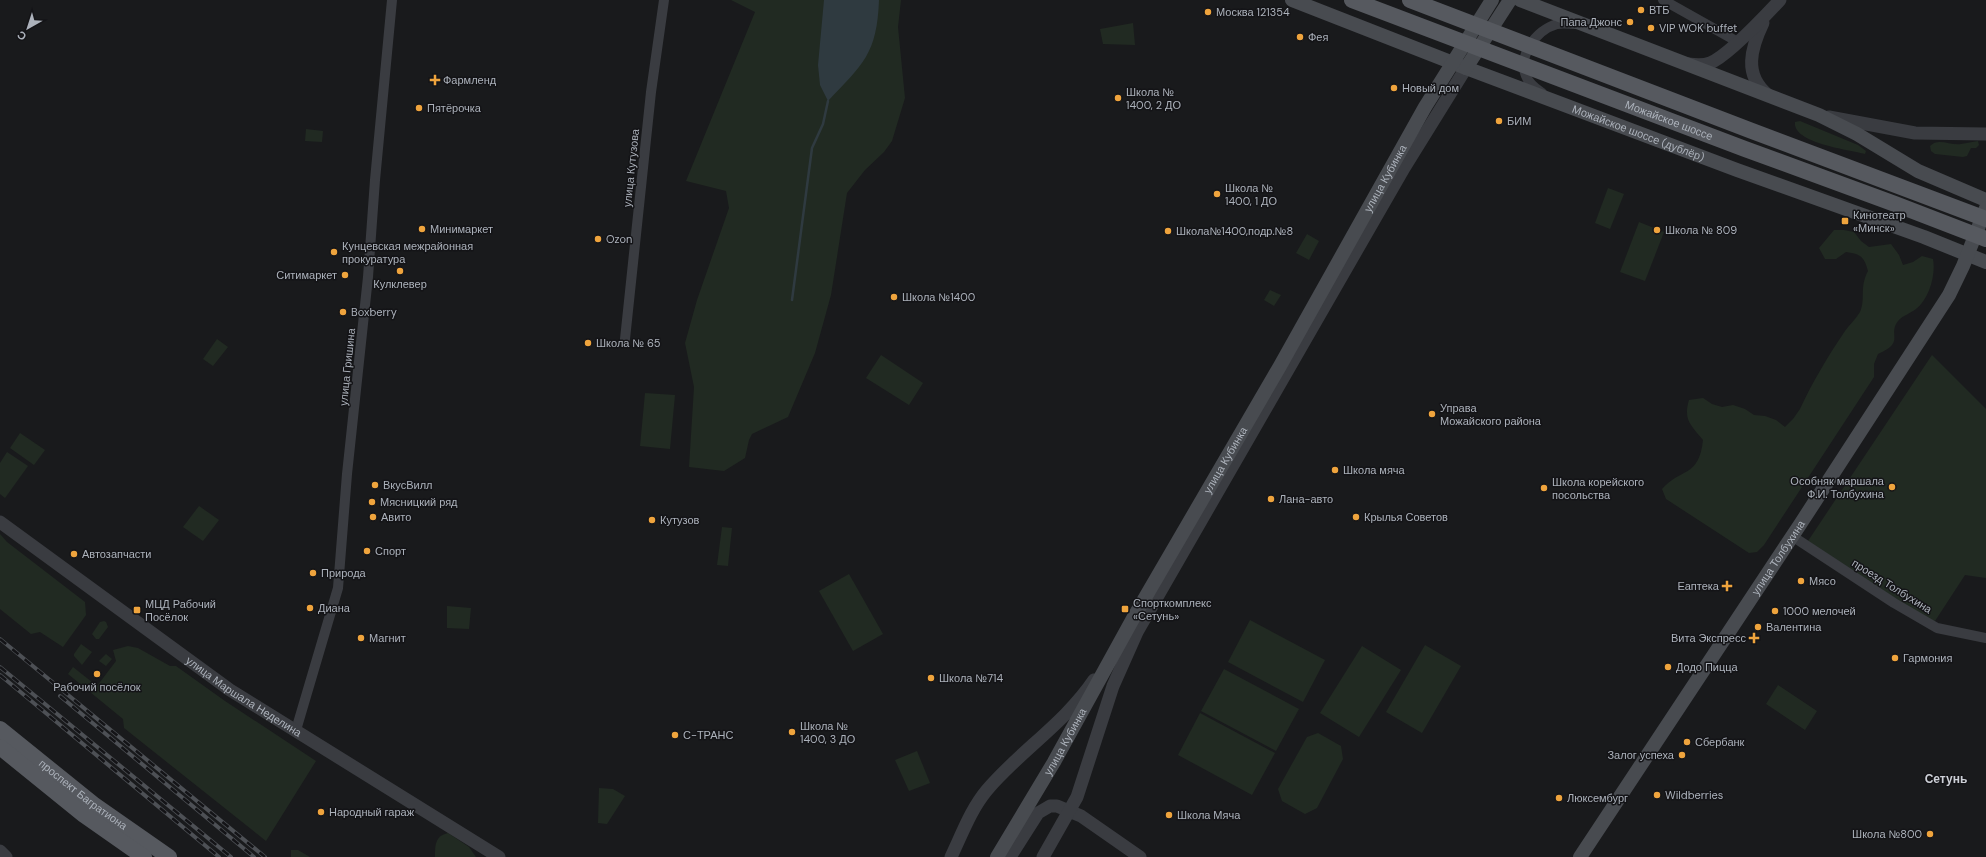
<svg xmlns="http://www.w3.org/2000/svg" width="1986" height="857" font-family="'DM Sans',sans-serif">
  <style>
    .green { fill: #212a22 }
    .water { fill: #2f3a40 }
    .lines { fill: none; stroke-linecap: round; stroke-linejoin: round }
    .stream { stroke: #2f3a40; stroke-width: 2.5 }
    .minor { stroke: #3a3c41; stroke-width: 10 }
    .tertiary { stroke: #3a3c41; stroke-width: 13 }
    .secondary { stroke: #484b50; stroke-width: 14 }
    .primary { stroke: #56595f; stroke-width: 16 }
    .rail-casing { stroke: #4d5055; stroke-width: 4 }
    .rail { stroke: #141417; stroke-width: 2.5; stroke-dasharray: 8; stroke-linecap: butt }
    .primary-bridge { stroke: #56595f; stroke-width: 16 }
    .poi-dot { fill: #efa43d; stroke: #141417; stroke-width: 1.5 }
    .labels { text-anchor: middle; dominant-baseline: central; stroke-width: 3; stroke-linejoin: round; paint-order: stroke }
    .poi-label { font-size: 11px; fill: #acb2bb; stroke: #141417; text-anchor: start }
    .street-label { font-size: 11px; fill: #acb2bb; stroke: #141417 }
    .neighbourhood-label { font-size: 12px; font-weight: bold; fill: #cdd0d7; stroke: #141417 }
  </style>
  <rect width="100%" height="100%" fill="#191a1c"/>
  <g class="green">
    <path d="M 731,0 L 901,0 L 898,27 L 905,98 L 892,141 L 884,152 L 865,170 L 847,193 L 831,295 L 815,353 L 788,417 L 752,434 L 749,440 L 745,458 L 724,471 L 689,467 L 694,387 L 685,343 L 697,300 L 729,208 L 726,191 L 686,181 L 755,12 Z"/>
    <path d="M 1133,23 L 1135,45 L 1103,44 L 1100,29 Z"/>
    <path d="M 1800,121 L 1858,145 L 1866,151 L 1865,154 C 1850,150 1792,143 1795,122 Z"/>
    <path d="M 306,129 L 323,131 L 322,142 L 305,141 Z"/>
    <path d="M 1978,141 L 1979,145 L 1976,148 L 1971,148 L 1967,156 L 1963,157 L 1935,154 L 1931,151 L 1930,146 C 1938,137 1951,146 1961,144 C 1967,143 1972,142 1978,141 Z"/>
    <path d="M 1608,188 L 1624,194 L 1610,229 L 1595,223 Z"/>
    <path d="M 1639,222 L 1664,232 L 1645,281 L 1620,272 Z"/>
    <path d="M 1834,230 L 1844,230 L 1854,232 L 1861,241 L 1869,247 L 1891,244 L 1899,255 L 1903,265 L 1913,262 L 1922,256 L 1933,259 C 1936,275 1929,299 1916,309 C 1911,313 1902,316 1898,321 C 1887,335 1906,342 1878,354 L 1874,364 L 1874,377 L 1764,545 L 1757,552 L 1749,553 L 1666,499 L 1662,489 C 1680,468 1699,478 1703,440 C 1691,425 1683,420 1689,400 L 1703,398 L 1712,404 L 1722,407 L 1733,405 L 1745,409 L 1754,415 L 1765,416 L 1776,420 L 1785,427 L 1793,419 L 1800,409 C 1812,383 1828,356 1845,331 C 1849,325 1856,319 1860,312 C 1866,298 1859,288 1868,271 C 1864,256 1860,254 1846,252 L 1836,259 L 1825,259 L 1819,248 Z"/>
    <path d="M 1307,234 L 1319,241 L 1309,260 L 1296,253 Z"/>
    <path d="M 1270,290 L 1281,295 L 1274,306 L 1264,300 Z"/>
    <path d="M 217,339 L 228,347 L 213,366 L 203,359 Z"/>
    <path d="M 881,355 L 923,383 L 909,405 L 866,378 Z"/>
    <path d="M 1932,355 L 1986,409 L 1986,578 L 1965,575 L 1935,621 L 1925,618 L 1808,541 Z"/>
    <path d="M 645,393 L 675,395 L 670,449 L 640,446 Z"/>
    <path d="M 20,433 L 45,450 L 34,465 L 10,448 Z"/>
    <path d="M 7,452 L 28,466 L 5,498 L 0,494 L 0,463 Z"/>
    <path d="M 199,506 L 219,520 L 203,541 L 183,527 Z"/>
    <path d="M 722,527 L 732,528 L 728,566 L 717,565 Z"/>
    <path d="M 0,534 L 7,542 L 85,602 L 86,615 L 63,647 L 40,632 L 31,634 L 0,609 Z"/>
    <path d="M 849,574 L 883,634 L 853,651 L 819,591 Z"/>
    <path d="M 447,606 L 471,608 L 469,629 L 447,628 Z"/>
    <path d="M 1250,620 L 1325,660 L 1303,702 L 1228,662 Z"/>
    <path d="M 104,621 L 106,622 L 108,627 L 99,639 L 96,639 L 92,634 L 100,622 Z"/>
    <path d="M 81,644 L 92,652 L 82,665 L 74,656 L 74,654 Z"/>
    <path d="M 1425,645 L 1461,666 L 1422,733 L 1386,712 Z"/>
    <path d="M 128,646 L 138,648 L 170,666 L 176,666 L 225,701 L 316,761 L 266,841 L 124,728 L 123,719 L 68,674 L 73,667 L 97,686 L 116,661 L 113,650 Z"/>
    <path d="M 1362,646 L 1401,670 L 1359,737 L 1320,713 Z"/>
    <path d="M 106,654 L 112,659 L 106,666 L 99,661 Z"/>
    <path d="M 1224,669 L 1299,709 L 1276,751 L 1201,711 Z"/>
    <path d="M 1778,685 L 1817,711 L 1805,730 L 1766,704 Z"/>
    <path d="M 1200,713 L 1275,753 L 1252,795 L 1178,755 Z"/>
    <path d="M 1318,733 L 1341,746 L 1343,759 L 1317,808 L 1305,814 L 1282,801 L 1278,789 L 1307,737 Z"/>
    <path d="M 917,751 L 930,783 L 909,791 L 895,760 Z"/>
    <path d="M 599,788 L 613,789 L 625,796 L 607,824 L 598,823 Z"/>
    <path d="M 448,833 L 469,847 L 476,857 L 435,857 C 435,845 435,836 448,833 Z"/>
    <path d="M 291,850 L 298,850 L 310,857 L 291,857 Z"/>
  </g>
  <path class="water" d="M 824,0 L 879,0 C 877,54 863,64 828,101 L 820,85 L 818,65 Z"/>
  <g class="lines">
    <path class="stream" d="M 792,300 L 812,148 L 823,124 L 828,101"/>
    <g class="minor">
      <path d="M 1663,0 L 1738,42"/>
      <path d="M 1542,93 C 1537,89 1530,85 1527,78 C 1516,57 1536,30 1557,24 C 1562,23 1570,24 1576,24"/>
      <path d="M 625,339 L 651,92 L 664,0"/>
      <path d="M 1792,536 L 1894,603 L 1937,628 L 1986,638"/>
      <path d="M 296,730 L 338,588 L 347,474 L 368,277 L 375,180 L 392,0"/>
    </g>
    <g class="tertiary">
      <path d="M 1763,23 C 1751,48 1743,75 1768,95"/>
      <path d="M 1688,64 C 1695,65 1703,66 1710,63 C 1728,56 1766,15 1780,0"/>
      <path d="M 1829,117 L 1915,133 L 1986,134"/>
      <path id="s1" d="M 0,522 L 230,690 L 499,857"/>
      <path d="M 0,851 L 6,857"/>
      <path d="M 951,857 C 962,834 971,809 987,790 C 1020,751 1065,723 1094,680"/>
      <path d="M 1010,857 L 1038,813 L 1050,806 L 1057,806 L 1081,816 L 1140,857"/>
      <path d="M 1043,857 L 1077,797 L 1113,686 L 1137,632 L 1404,168 L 1466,68"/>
    </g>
    <g class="secondary">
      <path id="s2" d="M 1292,0 L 1466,68 L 1737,170 L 1924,237 L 1986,262"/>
      <path d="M 1520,0 L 1819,115 L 1857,134 L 1918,171 L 1986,200"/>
      <path d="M 1466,68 L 1510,0"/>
      <path id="s3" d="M 997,857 L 1054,762 L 1135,615 L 1280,366 L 1425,107 L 1492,0"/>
      <path id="s4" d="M 1580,857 L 1801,523 L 1949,295 L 1963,266 L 1986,208"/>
    </g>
    <g class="primary">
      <path id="s5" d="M 0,729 L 93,804 L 169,857"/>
      <path d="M 0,747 L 84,815 L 144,857"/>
    </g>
    <g class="rail-casing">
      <g id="rail">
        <path d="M 0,639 L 265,857"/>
        <path d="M 0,667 L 231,857"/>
        <path d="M 0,675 L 219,857"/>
        <path d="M 60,696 L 254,857"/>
      </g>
    </g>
    <use href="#rail" class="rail"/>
    <g class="primary-bridge">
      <path id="s6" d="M 1352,0 L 1745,149 L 1895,204 L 1986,239"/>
      <path d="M 1410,0 L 1752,131 L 1986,219"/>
    </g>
  </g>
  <g class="poi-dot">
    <circle cx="1641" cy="10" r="4"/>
    <circle cx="1208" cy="12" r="4"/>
    <circle cx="1630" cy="22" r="4"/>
    <circle cx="1651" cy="28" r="4"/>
    <circle cx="1300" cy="37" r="4"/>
    <path d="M433 74h4v4h4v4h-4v4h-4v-4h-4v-4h4z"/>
    <circle cx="1394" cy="88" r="4"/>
    <circle cx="1118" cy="98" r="4"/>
    <circle cx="419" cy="108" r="4"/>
    <circle cx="1499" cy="121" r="4"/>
    <circle cx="1217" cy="194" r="4"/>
    <rect x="1841" y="217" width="8" height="8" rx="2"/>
    <circle cx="422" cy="229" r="4"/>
    <circle cx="1657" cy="230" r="4"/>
    <circle cx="1168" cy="231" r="4"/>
    <circle cx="598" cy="239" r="4"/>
    <circle cx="334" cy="252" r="4"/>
    <circle cx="400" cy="271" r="4"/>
    <circle cx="345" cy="275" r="4"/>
    <circle cx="894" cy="297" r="4"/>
    <circle cx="343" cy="312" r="4"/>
    <circle cx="588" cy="343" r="4"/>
    <circle cx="1432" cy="414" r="4"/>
    <circle cx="1335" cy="470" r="4"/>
    <circle cx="375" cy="485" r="4"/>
    <circle cx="1892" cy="487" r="4"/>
    <circle cx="1544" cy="488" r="4"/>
    <circle cx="1271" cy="499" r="4"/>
    <circle cx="372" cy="502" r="4"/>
    <circle cx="373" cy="517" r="4"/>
    <circle cx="1356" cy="517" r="4"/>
    <circle cx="652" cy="520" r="4"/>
    <circle cx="367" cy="551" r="4"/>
    <circle cx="74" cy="554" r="4"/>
    <circle cx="313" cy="573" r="4"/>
    <circle cx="1801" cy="581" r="4"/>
    <path d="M1725 580h4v4h4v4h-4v4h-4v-4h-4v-4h4z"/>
    <circle cx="310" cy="608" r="4"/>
    <rect x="1121" y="605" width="8" height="8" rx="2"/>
    <rect x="133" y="606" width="8" height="8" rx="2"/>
    <circle cx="1775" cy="611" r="4"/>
    <circle cx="1758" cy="627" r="4"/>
    <circle cx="361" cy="638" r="4"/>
    <path d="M1752 632h4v4h4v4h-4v4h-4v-4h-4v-4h4z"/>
    <circle cx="1895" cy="658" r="4"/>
    <circle cx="1668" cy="667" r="4"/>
    <circle cx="97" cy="674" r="4"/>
    <circle cx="931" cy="678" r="4"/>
    <circle cx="792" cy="732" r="4"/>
    <circle cx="675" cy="735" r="4"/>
    <circle cx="1687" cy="742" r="4"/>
    <circle cx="1682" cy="755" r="4"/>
    <circle cx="1657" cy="795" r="4"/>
    <circle cx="1559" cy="798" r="4"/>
    <circle cx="321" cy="812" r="4"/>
    <circle cx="1169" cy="815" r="4"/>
    <circle cx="1930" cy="834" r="4"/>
  </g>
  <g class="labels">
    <g class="poi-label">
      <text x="1649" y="10">ВТБ</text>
      <text x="1216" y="12">Москва 121354</text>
      <text x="1622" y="22" text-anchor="end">Папа Джонс</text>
      <text x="1659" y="28">VIP WOK buffet</text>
      <text x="1308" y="37">Фея</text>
      <text x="443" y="80">Фармленд</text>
      <text x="1402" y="88">Новый дом</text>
      <text x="1126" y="92">Школа №<tspan x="1126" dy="13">1400, 2 ДО</tspan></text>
      <text x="427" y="108">Пятёрочка</text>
      <text x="1507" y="121">БИМ</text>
      <text x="1225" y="188">Школа №<tspan x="1225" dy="13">1400, 1 ДО</tspan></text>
      <text x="1853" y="215">Кинотеатр<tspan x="1853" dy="13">«Минск»</tspan></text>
      <text x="430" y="229">Минимаркет</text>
      <text x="1665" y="230">Школа № 809</text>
      <text x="1176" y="231">Школа№1400,подр.№8</text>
      <text x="606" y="239">Ozon</text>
      <text x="342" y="246">Кунцевская межрайонная<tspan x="342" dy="13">прокуратура</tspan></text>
      <text x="337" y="275" text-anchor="end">Ситимаркет</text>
      <text x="400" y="284" text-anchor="middle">Кулклевер</text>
      <text x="902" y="297">Школа №1400</text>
      <text x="351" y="312">Boxberry</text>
      <text x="596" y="343">Школа № 65</text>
      <text x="1440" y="408">Управа<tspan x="1440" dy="13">Можайского района</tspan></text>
      <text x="1343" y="470">Школа мяча</text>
      <text x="1884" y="481" text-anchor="end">Особняк маршала<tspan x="1884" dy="13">Ф.И. Толбухина</tspan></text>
      <text x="1552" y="482">Школа корейского<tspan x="1552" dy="13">посольства</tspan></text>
      <text x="383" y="485">ВкусВилл</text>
      <text x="1279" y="499">Лана-авто</text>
      <text x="380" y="502">Мясницкий ряд</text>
      <text x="381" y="517">Авито</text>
      <text x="1364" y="517">Крылья Советов</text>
      <text x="660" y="520">Кутузов</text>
      <text x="375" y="551">Спорт</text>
      <text x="82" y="554">Автозапчасти</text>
      <text x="321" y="573">Природа</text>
      <text x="1809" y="581">Мясо</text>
      <text x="1719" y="586" text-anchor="end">Еаптека</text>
      <text x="1133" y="603">Спорткомплекс<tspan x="1133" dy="13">«Сетунь»</tspan></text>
      <text x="145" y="604">МЦД Рабочий<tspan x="145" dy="13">Посёлок</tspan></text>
      <text x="318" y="608">Диана</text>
      <text x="1783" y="611">1000 мелочей</text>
      <text x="1766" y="627">Валентина</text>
      <text x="369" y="638">Магнит</text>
      <text x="1746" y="638" text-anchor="end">Вита Экспресс</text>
      <text x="1903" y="658">Гармония</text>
      <text x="1676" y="667">Додо Пицца</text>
      <text x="939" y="678">Школа №714</text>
      <text x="97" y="687" text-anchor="middle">Рабочий посёлок</text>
      <text x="800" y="726">Школа №<tspan x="800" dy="13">1400, 3 ДО</tspan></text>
      <text x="683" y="735">С-ТРАНС</text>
      <text x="1695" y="742">Сбербанк</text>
      <text x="1674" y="755" text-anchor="end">Залог успеха</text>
      <text x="1665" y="795">Wildberries</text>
      <text x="1567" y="798">Люксембург</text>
      <text x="329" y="812">Народный гараж</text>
      <text x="1177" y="815">Школа Мяча</text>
      <text x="1922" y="834" text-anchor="end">Школа №800</text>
    </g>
    <g class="street-label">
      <text stroke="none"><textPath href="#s6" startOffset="339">Можайское шоссе</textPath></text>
      <text stroke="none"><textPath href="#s2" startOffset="371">Можайское шоссе (дублёр)</textPath></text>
      <text transform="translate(631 168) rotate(-84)">улица Кутузова</text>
      <text stroke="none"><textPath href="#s3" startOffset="782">улица Кубинка</textPath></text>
      <text transform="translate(347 367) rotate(-84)">улица Гришина</text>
      <text stroke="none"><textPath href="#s3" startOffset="458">улица Кубинка</textPath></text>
      <text stroke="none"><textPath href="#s4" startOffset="359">улица Толбухина</textPath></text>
      <text transform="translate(1892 586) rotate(32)">проезд Толбухина</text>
      <text stroke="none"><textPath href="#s1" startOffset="300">улица Маршала Неделина</textPath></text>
      <text stroke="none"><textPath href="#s3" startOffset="134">улица Кубинка</textPath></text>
      <text stroke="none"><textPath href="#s5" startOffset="106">проспект Багратиона</textPath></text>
    </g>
    <g class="neighbourhood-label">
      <text x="1946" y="779">Сетунь</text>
    </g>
  </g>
  <g transform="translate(28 28) rotate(219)" stroke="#141417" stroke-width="3" paint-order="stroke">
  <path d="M0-3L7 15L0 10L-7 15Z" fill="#acb2bb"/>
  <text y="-6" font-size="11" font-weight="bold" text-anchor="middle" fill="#acb2bb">С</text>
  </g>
</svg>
